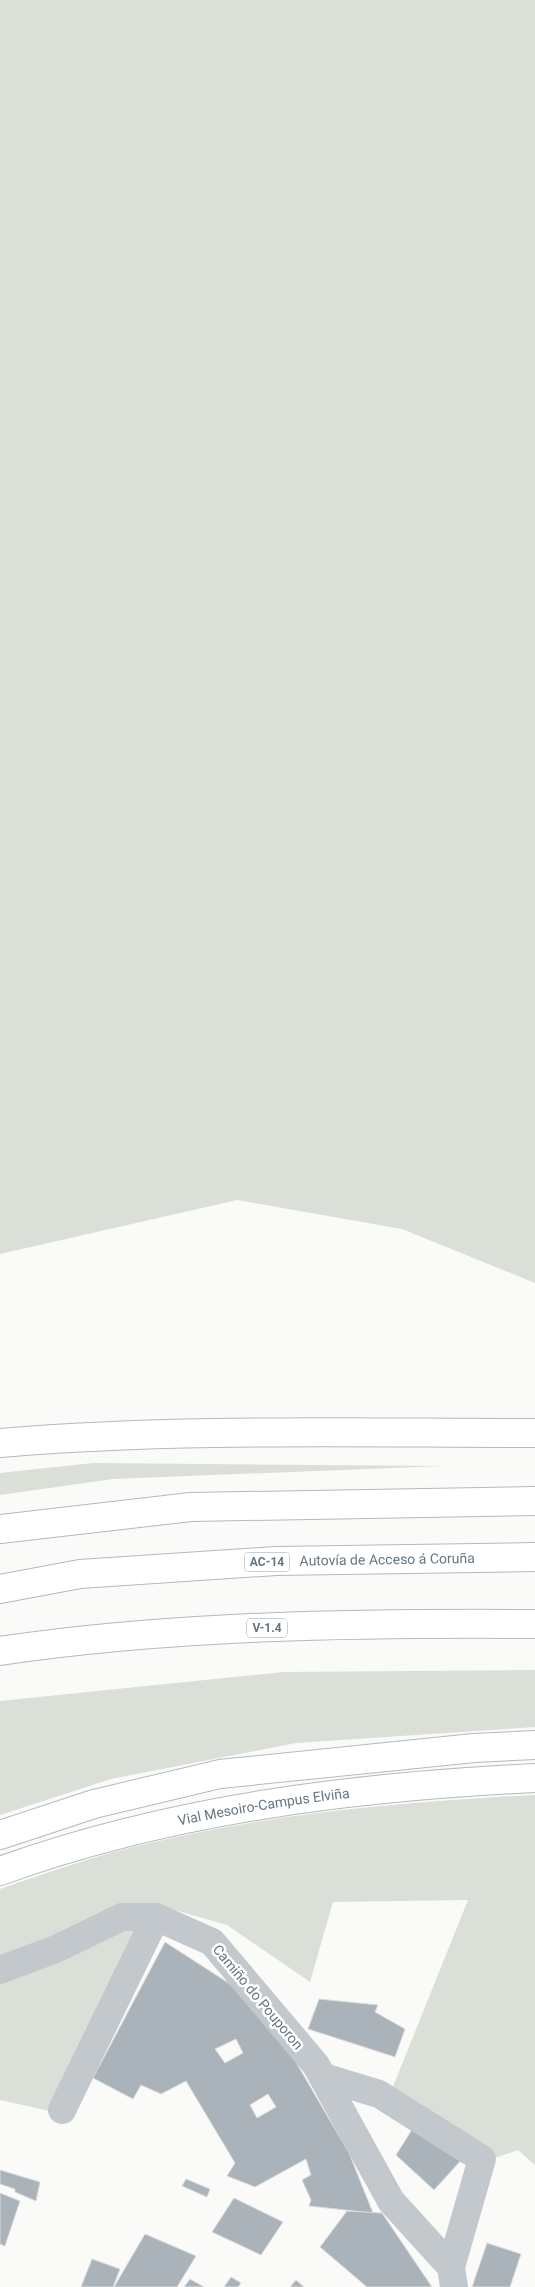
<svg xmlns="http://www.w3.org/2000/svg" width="535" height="2287" font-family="Roboto,sans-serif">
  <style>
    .green { fill: #dadfd7 }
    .building { fill: #aab3b9; stroke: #dcdcda; fill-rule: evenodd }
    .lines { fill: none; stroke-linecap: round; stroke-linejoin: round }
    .major-casing { stroke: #b5babe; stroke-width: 30 }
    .highway-casing { stroke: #b4b9bd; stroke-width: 30 }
    .minor { stroke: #c3c8cc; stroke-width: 28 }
    .major { stroke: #fff; stroke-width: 28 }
    .highway { stroke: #fff; stroke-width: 28 }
    .labels { text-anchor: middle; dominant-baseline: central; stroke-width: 5; stroke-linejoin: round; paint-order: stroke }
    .shield { fill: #fff; stroke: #939fa8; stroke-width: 1 }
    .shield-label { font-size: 12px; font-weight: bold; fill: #657683 }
    .street-label { font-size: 14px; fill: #657683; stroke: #fff }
  </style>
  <rect width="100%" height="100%" fill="#fafaf8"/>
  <g class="green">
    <path d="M 0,0 L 535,0 L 535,1283 L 402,1229 L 237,1200 L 0,1254 Z"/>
    <path d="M 93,1463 L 443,1466 L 113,1479 L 0,1495 L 0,1473 Z"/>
    <path d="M 535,1670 L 535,1727 L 296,1743 L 111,1779 L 0,1815 L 0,1701 L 284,1672 Z"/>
    <path d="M 535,1795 L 535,2165 L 518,2150 L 495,2158 L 392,2089 L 468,1900 L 333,1902 L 310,1982 L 227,1925 L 150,1903 L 54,2112 L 0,2100 L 0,1889 C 44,1874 88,1858 134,1847 C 265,1814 400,1802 535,1795 Z"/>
  </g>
  <g class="building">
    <path d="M 165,1942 L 230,1984 L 287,2047 L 349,2153 L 373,2213 L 309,2206 L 311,2200 L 302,2180 L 311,2175 L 306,2159 L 255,2187 L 227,2176 L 235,2163 L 186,2081 L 161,2094 L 141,2085 L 133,2099 L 93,2078 ZM 236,2039 L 243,2053 L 225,2063 L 215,2049 ZM 268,2094 L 276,2107 L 257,2118 L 250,2105 Z"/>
    <path d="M 319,1999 L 378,2005 L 375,2012 L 405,2029 L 395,2057 L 308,2029 Z"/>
    <path d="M 415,2125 L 463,2158 L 434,2190 L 396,2155 Z"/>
    <path d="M 0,2170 L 40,2182 L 36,2201 L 15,2192 L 15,2189 L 0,2184 Z"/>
    <path d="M 186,2179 L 210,2189 L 207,2197 L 182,2186 Z"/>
    <path d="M 0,2193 L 20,2201 L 5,2246 L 0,2244 Z"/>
    <path d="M 234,2198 L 283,2222 L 261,2255 L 212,2232 Z"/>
    <path d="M 347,2211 L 382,2213 L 432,2287 L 367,2287 L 320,2247 Z"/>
    <path d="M 145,2234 L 196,2256 L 177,2287 L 114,2287 Z"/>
    <path d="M 487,2243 L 521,2254 L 510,2287 L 472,2287 Z"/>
    <path d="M 92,2259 L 120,2269 L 113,2287 L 81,2287 Z"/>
    <path d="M 231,2277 L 241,2283 L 238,2287 L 224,2287 Z"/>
    <path d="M 190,2279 L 204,2287 L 184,2287 Z"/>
    <path d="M 296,2280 L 304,2287 L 290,2287 Z"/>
  </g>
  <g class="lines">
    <g class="major-casing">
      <g id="major">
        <path d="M 0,1835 L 94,1804 L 220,1774 L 474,1748 L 535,1745"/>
        <path id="s1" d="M 0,1871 C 172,1809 353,1787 535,1778"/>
      </g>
    </g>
    <g class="highway-casing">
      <g id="highway">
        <path d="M 0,1443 C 178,1428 357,1433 535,1433"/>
        <path d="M 0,1529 L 191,1507 L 535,1501"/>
        <path id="s2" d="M 0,1589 L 80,1574 L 276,1561 L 535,1557"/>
        <path d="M 0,1651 C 177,1625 357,1623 535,1624"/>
      </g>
    </g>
    <g class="minor">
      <path d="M 0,1970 L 56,1949 L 122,1917 L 156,1917 L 212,1942 L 316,2065 L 391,2201 L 451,2267 L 454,2287"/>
      <path d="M 323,2077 L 379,2094 L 482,2159 L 451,2267"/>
      <path d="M 62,2110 L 156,1917"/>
    </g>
    <use href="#major" class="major"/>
    <use href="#highway" class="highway"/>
  </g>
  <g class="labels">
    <g class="shield">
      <rect x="244.5" y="1552.5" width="45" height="19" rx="4"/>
      <rect x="247" y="1618.5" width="40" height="19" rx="4"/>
    </g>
    <g class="shield-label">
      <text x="267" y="1562">AC-14</text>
      <text x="267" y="1628">V-1.4</text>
    </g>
    <g class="street-label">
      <text stroke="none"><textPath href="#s2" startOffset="389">Autovía de Acceso á Coruña</textPath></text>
      <text stroke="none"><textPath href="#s1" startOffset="272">Vial Mesoiro-Campus Elviña</textPath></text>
      <text transform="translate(258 1997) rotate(50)">Camiño do Pouporon</text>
    </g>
  </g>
</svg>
